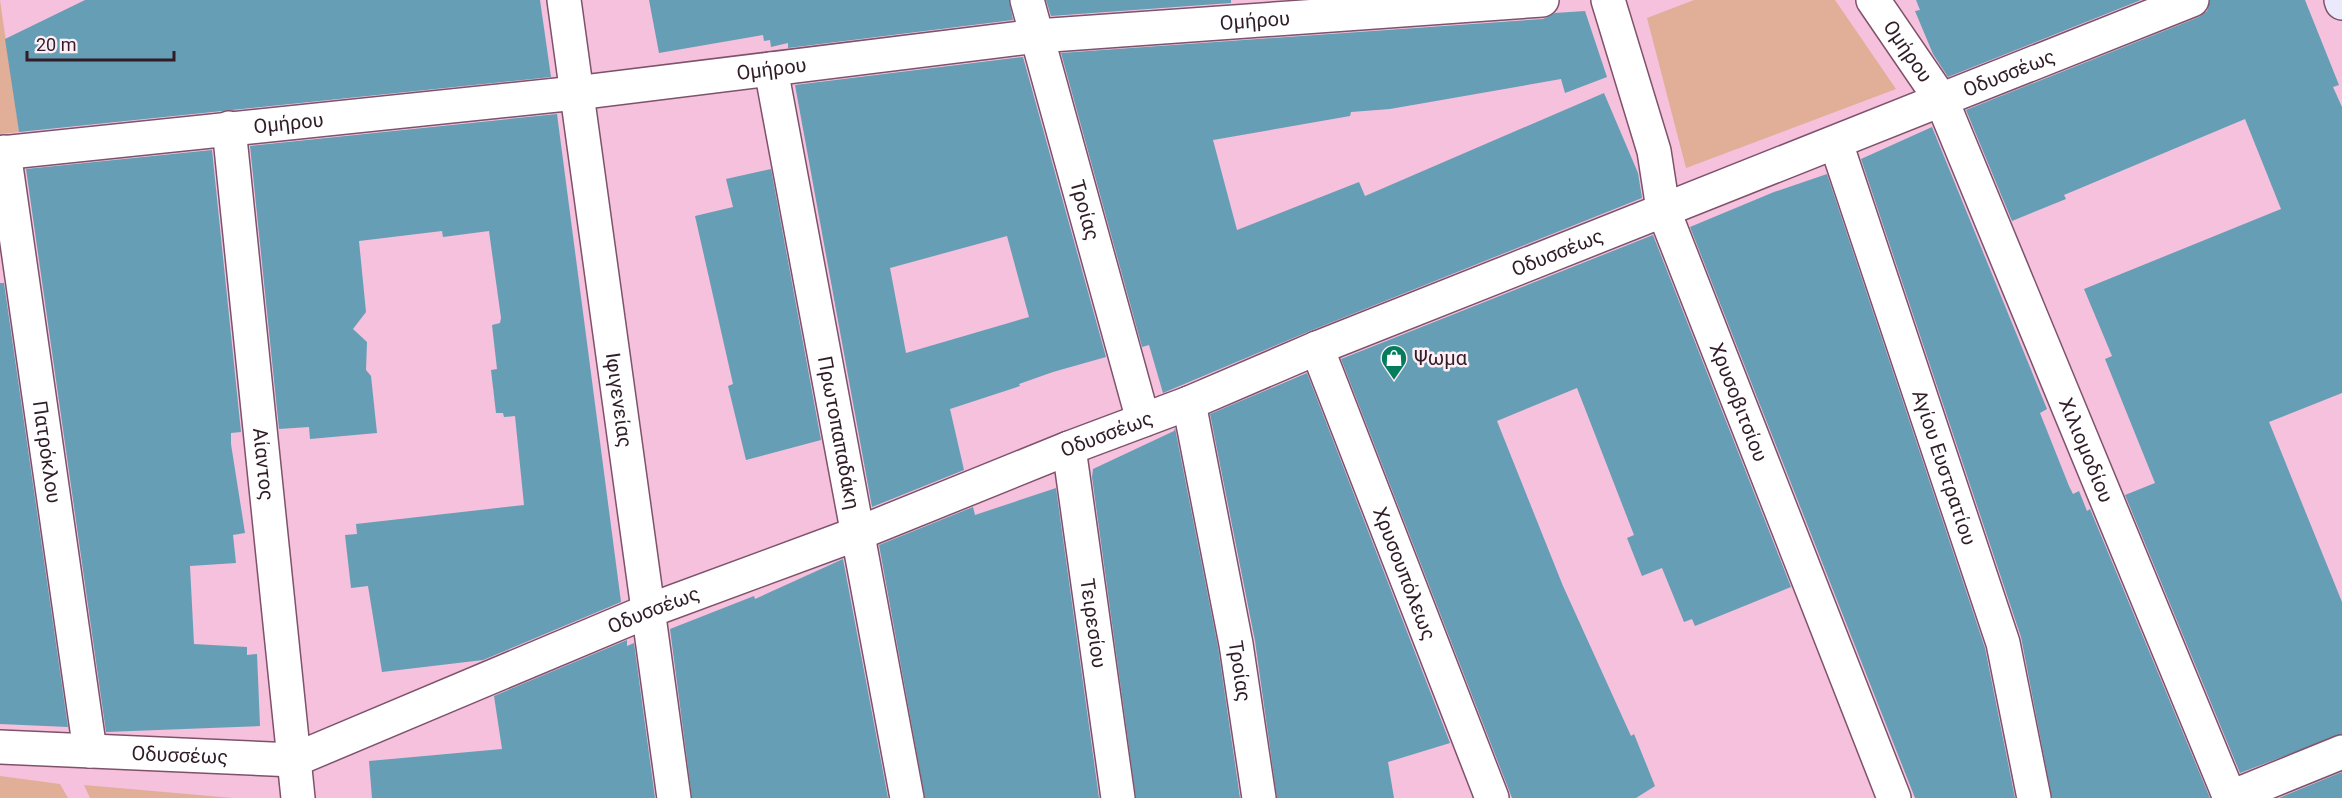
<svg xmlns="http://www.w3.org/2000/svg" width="2342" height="798" font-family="Roboto,sans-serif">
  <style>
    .green { fill: #e1ae97 }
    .building { fill: #669eb5; fill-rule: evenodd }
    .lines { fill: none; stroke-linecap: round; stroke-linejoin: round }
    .street-casing { stroke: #7f526b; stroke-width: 36 }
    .secondary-casing { stroke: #7f526b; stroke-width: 36 }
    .street { stroke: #fff; stroke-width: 33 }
    .secondary { stroke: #ebeafc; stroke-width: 33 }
    .labels { text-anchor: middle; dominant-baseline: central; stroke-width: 5; stroke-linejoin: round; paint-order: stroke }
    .street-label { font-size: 20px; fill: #301d27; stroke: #feeef6 }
    .poi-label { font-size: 20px; fill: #301d27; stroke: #feeef6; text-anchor: start }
  </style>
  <rect width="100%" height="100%" fill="#f5c1dc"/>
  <g class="green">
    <path d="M 0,0 L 19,132 L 0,134 Z"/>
    <path d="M 1694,0 L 1835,0 L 1896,89 L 1686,168 L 1647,18 Z"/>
    <path d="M 0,776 L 60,784 L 68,798 L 0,798 Z"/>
    <path d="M 84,785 L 233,798 L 90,798 Z"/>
  </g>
  <g class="building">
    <path d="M 85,0 L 540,0 L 551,77 L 19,132 L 5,39 Z"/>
    <path d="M 649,0 L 1009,0 L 1013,20 L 788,48 L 788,43 L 771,47 L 770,40 L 764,41 L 763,35 L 659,53 Z"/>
    <path d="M 1046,0 L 1231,0 L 1231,3 L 1051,16 Z"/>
    <path d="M 1916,0 L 2141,0 L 1948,77 L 1933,54 L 1915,11 L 1920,10 Z"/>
    <path d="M 2210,0 L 2305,0 L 2339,85 L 2333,87 L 2342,107 L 2342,393 L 2269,422 L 2342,602 L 2342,734 L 2240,773 L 2125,495 L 2155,483 L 2105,359 L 2112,356 L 2084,289 L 2281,209 L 2245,119 L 2064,195 L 2066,199 L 2012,221 L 1966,110 L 2199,17 L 2207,11 Z"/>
    <path d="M 1585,11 L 1607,77 L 1565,93 L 1561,79 L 1390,109 L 1351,112 L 1350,116 L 1213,140 L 1237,230 L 1359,182 L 1365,196 L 1604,93 L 1638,173 L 1642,198 L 1310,331 L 1163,393 L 1149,345 L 1142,347 L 1061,53 L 1543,19 L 1555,13 Z"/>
    <path d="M 1023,57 L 1106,357 L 1053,372 L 1019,384 L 1020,386 L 950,409 L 964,470 L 872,507 L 795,85 ZM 1007,236 L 1029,317 L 906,353 L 890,268 Z"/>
    <path d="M 557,114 L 621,602 L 483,660 L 382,672 L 368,586 L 351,588 L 345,535 L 357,534 L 356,524 L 524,505 L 515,416 L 504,417 L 503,413 L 496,413 L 491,370 L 497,369 L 492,325 L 500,323 L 501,318 L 489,231 L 443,237 L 442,231 L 359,241 L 366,312 L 353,329 L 367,342 L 366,370 L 371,376 L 377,433 L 310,439 L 309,427 L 279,429 L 250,146 Z"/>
    <path d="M 1932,127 L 2047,409 L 2040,413 L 2069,486 L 2073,494 L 2079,491 L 2087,511 L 2090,509 L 2210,798 L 2052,798 L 2021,637 L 1861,159 Z"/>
    <path d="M 212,150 L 241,432 L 231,433 L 231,444 L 245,533 L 233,535 L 236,563 L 190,566 L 194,644 L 247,647 L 247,655 L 257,654 L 260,726 L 106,732 L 26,169 Z"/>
    <path d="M 771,169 L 821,440 L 746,460 L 728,386 L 733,384 L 695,216 L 733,207 L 726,179 Z"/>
    <path d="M 1827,174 L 1985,648 L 2015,798 L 1915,798 L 1690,227 L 1774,192 Z"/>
    <path d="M 1653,235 L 1791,587 L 1695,626 L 1692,619 L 1684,622 L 1662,568 L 1642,576 L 1627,538 L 1634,535 L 1577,388 L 1497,421 L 1563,586 L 1631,736 L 1634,734 L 1655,786 L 1636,798 L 1512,798 L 1341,359 Z"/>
    <path d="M 0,283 L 4,283 L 68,727 L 0,724 Z"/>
    <path d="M 1307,373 L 1450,743 L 1388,762 L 1394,798 L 1277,798 L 1255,641 L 1210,414 Z"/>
    <path d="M 1175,428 L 1218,647 L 1240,798 L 1136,798 L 1092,477 L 1093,469 L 1174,431 Z"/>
    <path d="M 1056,488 L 1099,798 L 925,798 L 879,545 L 973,507 L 975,515 Z"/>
    <path d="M 843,559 L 888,798 L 692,798 L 670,629 L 754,596 L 755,599 Z"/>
    <path d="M 627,640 L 627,646 L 634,643 L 655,798 L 372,798 L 369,761 L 502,749 L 494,696 Z"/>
    <path d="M 2342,772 L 2342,798 L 2279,798 Z"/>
  </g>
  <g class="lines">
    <g class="street-casing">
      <g id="street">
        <path id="s1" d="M 564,0 L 674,798"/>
        <path id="s2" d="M 1027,0 L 1143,420"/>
        <path id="s3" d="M 1608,0 L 1654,151 L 1663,209 L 1894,798"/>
        <path id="s4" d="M 1873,0 L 1942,101 L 2230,798"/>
        <path id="s5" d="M 771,69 L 907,798"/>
        <path id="s6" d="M 229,128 L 298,798"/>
        <path id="s7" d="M 1836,143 L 2003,643 L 2034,798"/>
        <path id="s8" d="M 4,152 L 90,751"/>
        <path id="s9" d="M 0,153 L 576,93 L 1037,36 L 1542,0"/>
        <path id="s10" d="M 1317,348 L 1492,798"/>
        <path id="s11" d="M 1189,403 L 1236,644 L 1259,798"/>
        <path id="s12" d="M 1069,448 L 1118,798"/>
        <path id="s13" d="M 0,747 L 294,760 L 648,611 L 859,533 L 1069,448 L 1189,403 L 1317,348 L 2192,0"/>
        <path d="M 2229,798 L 2342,752"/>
      </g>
    </g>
    <g class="secondary-casing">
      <path id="secondary" d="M 2341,0 L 2342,3"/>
    </g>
    <use href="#street" class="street"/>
    <use href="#secondary" class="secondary"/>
  </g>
  <defs>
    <g id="shop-pin" transform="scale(1.35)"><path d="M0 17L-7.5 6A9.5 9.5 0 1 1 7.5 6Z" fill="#037d5b" stroke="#feeef6"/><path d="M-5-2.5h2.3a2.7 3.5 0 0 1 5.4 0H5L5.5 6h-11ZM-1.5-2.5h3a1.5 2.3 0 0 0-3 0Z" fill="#fff"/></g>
  </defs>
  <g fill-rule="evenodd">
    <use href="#shop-pin" x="1394" y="358"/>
  </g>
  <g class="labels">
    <g class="street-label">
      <text stroke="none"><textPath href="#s9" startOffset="1262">Ομήρου</textPath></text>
      <text stroke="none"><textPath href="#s4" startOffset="62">Ομήρου</textPath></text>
      <text stroke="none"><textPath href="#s9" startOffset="776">Ομήρου</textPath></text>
      <text stroke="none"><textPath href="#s13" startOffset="2142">Οδυσσέως</textPath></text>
      <text stroke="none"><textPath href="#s9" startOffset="290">Ομήρου</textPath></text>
      <text stroke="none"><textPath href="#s2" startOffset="218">Τροίας</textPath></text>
      <text stroke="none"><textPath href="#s13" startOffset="1656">Οδυσσέως</textPath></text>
      <text stroke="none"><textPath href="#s1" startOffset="404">Ιφιγενείας</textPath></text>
      <text stroke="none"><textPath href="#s3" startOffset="424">Χρυσοβιτσίου</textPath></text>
      <text stroke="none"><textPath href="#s5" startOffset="370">Πρωτοπαπαδάκη</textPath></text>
      <text stroke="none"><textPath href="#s13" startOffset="1170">Οδυσσέως</textPath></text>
      <text stroke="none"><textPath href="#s4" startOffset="500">Χιλιομοδίου</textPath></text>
      <text stroke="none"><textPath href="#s8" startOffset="303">Πατρόκλου</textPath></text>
      <text stroke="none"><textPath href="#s6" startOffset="338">Αίαντος</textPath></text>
      <text stroke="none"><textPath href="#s7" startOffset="342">Αγίου Ευστρατίου</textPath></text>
      <text stroke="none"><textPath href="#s10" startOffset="242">Χρυσουπόλεως</textPath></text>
      <text stroke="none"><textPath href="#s13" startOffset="684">Οδυσσέως</textPath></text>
      <text stroke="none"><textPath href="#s12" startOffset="177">Τειρεσίου</textPath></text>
      <text stroke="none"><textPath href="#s11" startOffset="273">Τροίας</textPath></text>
      <text stroke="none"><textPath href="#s13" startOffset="180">Οδυσσέως</textPath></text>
    </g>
    <g class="poi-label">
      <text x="1414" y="358">Ψωμα</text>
    </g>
  </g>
  <path d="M27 51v9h147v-9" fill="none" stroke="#301d27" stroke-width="3"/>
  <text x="36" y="51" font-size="18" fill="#301d27" stroke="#feeef6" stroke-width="4.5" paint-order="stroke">20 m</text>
</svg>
